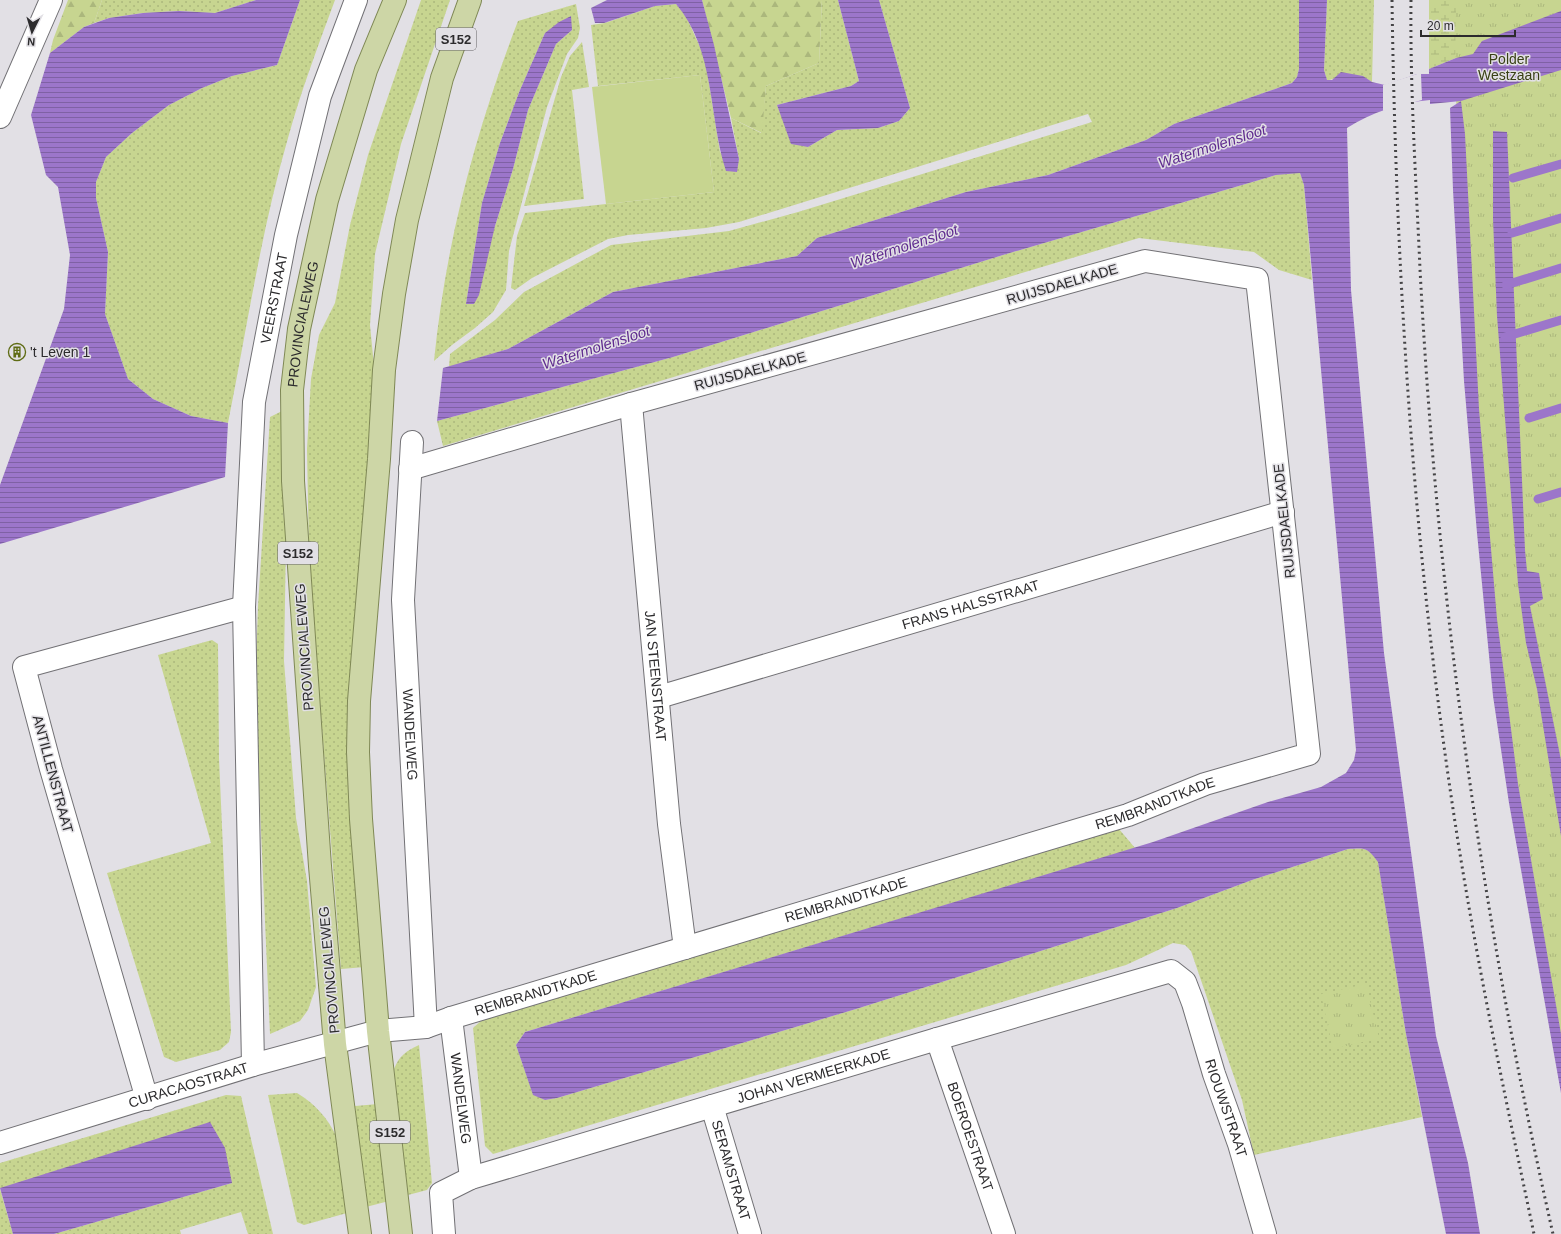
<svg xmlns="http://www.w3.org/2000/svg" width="1561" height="1234" font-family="Arial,sans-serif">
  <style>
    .grass { fill: url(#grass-dots); fill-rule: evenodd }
    .forest { fill: url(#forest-firs) }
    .wetland { fill: url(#wetland-marsh) }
    .park { fill: url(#park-tufts) }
    .pitch { fill: #c7d590 }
    .water { fill: url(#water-rules) }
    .pier { fill: #e2e0e5 }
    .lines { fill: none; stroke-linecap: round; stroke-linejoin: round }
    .stream { stroke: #9c76ca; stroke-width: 9 }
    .street-casing { stroke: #727175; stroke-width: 24 }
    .secondary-casing { stroke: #727175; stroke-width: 24 }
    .primary-casing { stroke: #7f8855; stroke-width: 24 }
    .street { stroke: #fff; stroke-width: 22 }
    .secondary { stroke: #fff; stroke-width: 22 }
    .primary { stroke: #cdd6a6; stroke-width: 22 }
    .rail { stroke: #454446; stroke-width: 3; stroke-dasharray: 2 4; stroke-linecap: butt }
    .labels { text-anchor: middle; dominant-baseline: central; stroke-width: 3; stroke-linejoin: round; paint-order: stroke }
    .shield { fill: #e2e0e5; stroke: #636164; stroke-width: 1 }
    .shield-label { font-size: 13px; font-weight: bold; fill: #2c2b2d }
    .park-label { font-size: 14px; fill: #394016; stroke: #e2e0e5 }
    .street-label { font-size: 14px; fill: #2c2b2d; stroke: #e2e0e5 }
    .poi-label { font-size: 14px; fill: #2c2b2d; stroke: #e2e0e5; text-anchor: start }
    .water-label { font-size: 15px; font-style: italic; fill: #5f2b8f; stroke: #e2e0e5 }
  </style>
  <defs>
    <pattern id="grass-dots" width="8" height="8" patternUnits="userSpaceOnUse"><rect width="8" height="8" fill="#c7d590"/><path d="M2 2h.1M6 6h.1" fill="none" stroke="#abb77c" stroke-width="1.8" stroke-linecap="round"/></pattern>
    <pattern id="forest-firs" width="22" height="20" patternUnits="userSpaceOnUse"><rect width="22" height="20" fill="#c7d590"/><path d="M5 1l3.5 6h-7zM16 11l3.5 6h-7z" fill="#abb77c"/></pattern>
    <pattern id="wetland-marsh" width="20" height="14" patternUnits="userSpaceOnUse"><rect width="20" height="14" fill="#c7d590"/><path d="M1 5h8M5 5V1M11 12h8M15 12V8" fill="none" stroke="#abb77c"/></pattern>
    <pattern id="park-tufts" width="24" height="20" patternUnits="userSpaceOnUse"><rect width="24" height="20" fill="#c7d590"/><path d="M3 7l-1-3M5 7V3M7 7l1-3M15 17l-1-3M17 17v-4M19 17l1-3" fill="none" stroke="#abb77c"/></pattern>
    <pattern id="water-rules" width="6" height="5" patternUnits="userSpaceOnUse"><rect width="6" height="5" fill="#9c76ca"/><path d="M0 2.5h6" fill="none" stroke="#7f61a4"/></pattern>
  </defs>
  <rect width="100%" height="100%" fill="#e2e0e5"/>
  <g class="grass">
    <path d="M 102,0 L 256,0 L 215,13 L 179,11 L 143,13 L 109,18 L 94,23 Z"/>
    <path d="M 300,0 L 335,0 C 318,46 301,91 288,138 C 261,231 247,328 228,423 L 191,416 L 153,399 L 128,379 L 105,314 L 108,252 L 96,198 L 96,182 L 106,157 L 132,133 L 169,105 L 202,88 L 232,76 L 277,65 Z"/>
    <path d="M 421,0 L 450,0 L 401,144 L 375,254 L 370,325 L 375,377 L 365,967 L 341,969 L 320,702 L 310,610 L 307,449 L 311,379 L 319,335 L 335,303 L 350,225 L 368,155 Z"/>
    <path d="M 822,0 L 838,0 L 859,81 L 851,86 L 777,105 L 782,117 L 808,147 L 837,130 L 878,128 L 899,121 L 910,108 L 879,0 L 1299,0 L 1299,69 L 1297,77 L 1292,83 L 1174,124 L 1146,140 L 1048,175 L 966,192 L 817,238 L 797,256 L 613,292 L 508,349 L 449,367 L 450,354 L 495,320 L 524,292 L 611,245 L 729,231 L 798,212 L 1092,122 L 1088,114 L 739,222 L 706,228 L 628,235 L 608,239 L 532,278 L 515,290 L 511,288 L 517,236 L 525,213 L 714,192 L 700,75 L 598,86 L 591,25 L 605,23 L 655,6 L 676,4 L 686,16 L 705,58 L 720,152 L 736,172 L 739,159 L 731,118 L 761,133 L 766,86 L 819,63 Z"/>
    <path d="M 1327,0 L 1374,0 L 1372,82 C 1363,76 1350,74 1339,77 C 1334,78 1332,80 1327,80 L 1324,70 Z"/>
    <path d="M 576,4 L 580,28 L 578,38 L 567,54 L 547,107 L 509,251 L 506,290 L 493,312 L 475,328 L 452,345 L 434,361 C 446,241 475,133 518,21 ZM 572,30 L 556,44 L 528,110 L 513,169 L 495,226 L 466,304 L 482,203 L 500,143 L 520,90 L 545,33 Z"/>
    <path d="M 582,42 L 589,87 L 572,90 L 584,199 L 524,206 L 561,77 L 570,56 Z"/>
    <path d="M 1293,172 L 1300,173 L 1304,185 L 1312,280 L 1279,270 L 1254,252 L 1139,238 L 443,446 L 437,421 L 673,357 L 1003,255 L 1276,175 Z"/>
    <path d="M 284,410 L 283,510 L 286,540 L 284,661 L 296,818 L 307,881 L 316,987 L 308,1010 L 300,1021 L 270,1034 L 255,696 L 258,606 L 270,417 Z"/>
    <path d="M 212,640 L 218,644 L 219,758 L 231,1032 L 229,1042 L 220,1050 L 176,1062 L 164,1057 L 107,873 L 211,843 L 158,655 Z"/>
    <path d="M 1119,829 L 1135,848 L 525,1032 L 516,1045 L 533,1094 L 545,1100 L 557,1098 L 856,1009 L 1177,908 L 1252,880 L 1348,849 C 1365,848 1367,847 1378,861 L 1406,1034 L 1422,1117 L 1254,1155 L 1242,1100 L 1191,951 L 1185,945 L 1173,943 L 1126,965 L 493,1154 L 485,1146 L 473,1028 L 482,1020 Z"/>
    <path d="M 419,1045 L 432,1183 L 427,1190 L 408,1195 L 394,1069 C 399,1056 406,1051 419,1045 Z"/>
    <path d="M 297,1093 C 315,1104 328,1118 337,1138 L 347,1213 L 304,1225 L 297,1222 L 268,1095 Z"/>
    <path d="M 226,1095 L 241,1096 L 273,1234 L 248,1234 L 241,1212 L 180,1230 L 181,1234 L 54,1234 L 232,1183 L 0,1188 L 0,1163 Z"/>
    <path d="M 378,1104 L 389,1201 L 366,1207 L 355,1106 Z"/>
    <path d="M 0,1189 L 13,1234 L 0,1234 Z"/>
  </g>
  <g class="forest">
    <path d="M 68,0 L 102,0 L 94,23 L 84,27 L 50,53 L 53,40 Z"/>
    <path d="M 702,0 L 822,0 L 819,63 L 766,86 L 762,133 L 731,118 Z"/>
  </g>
  <path class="wetland" d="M 1429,0 L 1561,0 L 1456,58 L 1429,69 Z"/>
  <g class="park">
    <path d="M 1456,0 L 1561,0 L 1561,1038 L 1507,722 L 1485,529 L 1475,398 L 1455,83 Z"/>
    <path d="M 1366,984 L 1379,1038 L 1333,1049 L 1321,994 Z"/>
  </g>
  <path class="pitch" d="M 700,75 L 714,192 L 606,204 L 592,87 Z"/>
  <g class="water">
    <path d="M 256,0 L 300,0 L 277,65 L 232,76 L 202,88 L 169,105 L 132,133 L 106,157 L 96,182 L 96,198 L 108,252 L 105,314 L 128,379 L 153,399 L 191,416 L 228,423 L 225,477 L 0,544 L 0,485 L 64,309 L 70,255 L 58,187 L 46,175 L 31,115 L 50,53 L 84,27 L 109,18 L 143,13 L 179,11 L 215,13 Z"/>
    <path d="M 607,0 L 702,0 L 714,45 L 739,159 L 737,172 L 726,171 C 708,116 716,51 676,4 L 655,6 L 604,23 L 595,23 L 591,8 Z"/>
    <path d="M 838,0 L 879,0 L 910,108 L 899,121 L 878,128 L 837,130 L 808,147 L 791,144 L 777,105 L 851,86 L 859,81 Z"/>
    <path d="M 1299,0 L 1327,0 L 1324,70 L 1327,80 L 1332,80 L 1341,72 L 1363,76 L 1372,82 L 1385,85 L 1417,74 L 1429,74 L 1429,69 L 1456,58 L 1473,54 L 1482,41 L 1561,11 L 1561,70 L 1461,101 L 1465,134 L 1479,409 L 1497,619 L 1518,784 L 1561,1034 L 1561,1093 L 1509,803 L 1493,696 L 1477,533 L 1464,381 L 1453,190 L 1450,108 L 1461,101 L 1430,104 L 1430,100 C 1401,102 1371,113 1347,128 L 1351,290 L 1384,653 L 1436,1036 L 1468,1163 L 1480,1234 L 1446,1234 L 1406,1034 L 1378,862 C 1367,847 1365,848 1348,849 L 1252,880 L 1177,908 L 856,1009 L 557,1098 L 545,1100 L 533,1095 L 516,1045 L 525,1032 L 1153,842 L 1268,802 L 1321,787 L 1346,773 L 1354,760 L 1356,750 L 1304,185 L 1300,173 L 1276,175 L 1003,255 L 673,357 L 437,421 L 443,368 L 508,349 L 613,292 L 797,256 L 817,238 L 966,192 L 1048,175 L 1146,140 L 1174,124 L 1292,83 L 1297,77 L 1299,69 Z"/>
    <path d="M 571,16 L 572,30 L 556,44 L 528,110 L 513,169 L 495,226 L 479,295 L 474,304 L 466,304 L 482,203 L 500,143 L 520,90 L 545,33 L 559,22 Z"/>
    <path d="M 1493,131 L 1507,132 L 1525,550 L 1527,571 L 1539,573 L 1543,599 L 1530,606 L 1561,760 L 1561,836 L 1537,689 L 1526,643 L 1518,584 L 1497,316 L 1493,219 Z"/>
    <path d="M 210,1122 L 225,1148 L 232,1183 L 54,1234 L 13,1234 L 0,1188 Z"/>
  </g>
  <path class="pier" d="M 1417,74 L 1421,74 L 1422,100 L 1383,111 L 1383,85 Z"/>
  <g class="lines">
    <g class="stream">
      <path d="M 1513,178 L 1561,164"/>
      <path d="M 1512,233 L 1561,218"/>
      <path d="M 1506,285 L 1561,268"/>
      <path d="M 1505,337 L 1561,320"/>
      <path d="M 1529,418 L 1561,408"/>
      <path d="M 1538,499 L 1561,492"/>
    </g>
    <g class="street-casing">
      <g id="street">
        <path id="s1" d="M 631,404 L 669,824 L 685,948"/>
        <path id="s2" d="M 412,442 L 403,600 L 426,1027"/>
        <path id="s3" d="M 659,697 L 1283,512"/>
        <path id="s4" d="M 451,1018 L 471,1178"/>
        <path id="s5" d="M 378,1031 L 426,1027 L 451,1018 L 1128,815 L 1205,784 L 1309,754 L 1257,279 L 1145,261 L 631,404 L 410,469"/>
        <path id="s6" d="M 937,1039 L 1004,1234"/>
        <path id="s7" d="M 253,1065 L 244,607 L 254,402 L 286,235 L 320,96 L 356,0"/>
        <path d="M 147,1099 L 51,769 L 24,667 L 244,607"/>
        <path id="s8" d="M 712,1106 L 750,1234"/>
        <path id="s9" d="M 444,1234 L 441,1193 L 471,1178 L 937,1039 L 1171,971 L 1185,982 L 1193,1003 L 1214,1074 L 1239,1144 L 1265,1234"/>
      </g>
    </g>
    <g class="secondary-casing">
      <g id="secondary">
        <path d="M 0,117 L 51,0"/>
        <path id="s10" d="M 0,1143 L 253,1065 L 378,1031"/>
      </g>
    </g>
    <g class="primary-casing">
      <g id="primary">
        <path id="s11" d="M 360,1234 L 335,1044 L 320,866 L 293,481 L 292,390 L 299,329 L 327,200 L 366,70 L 395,0"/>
        <path d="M 401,1234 L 378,1031 L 361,819 L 358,752 L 359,701 L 379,459 L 384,370 L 394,294 L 407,220 L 442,78 L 470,0"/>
      </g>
    </g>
    <use href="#street" class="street"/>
    <use href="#secondary" class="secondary"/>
    <use href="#primary" class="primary"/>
    <g class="rail">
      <path d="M 1392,0 C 1396,279 1414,559 1457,835 C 1478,969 1506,1101 1534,1234"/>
      <path d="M 1411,0 C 1410,90 1416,179 1420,269 C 1437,594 1481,916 1553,1234"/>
    </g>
  </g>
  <defs>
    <g id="building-ring" transform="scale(0.9)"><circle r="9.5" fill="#e2e0e5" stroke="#5f6c14" stroke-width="1.5"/><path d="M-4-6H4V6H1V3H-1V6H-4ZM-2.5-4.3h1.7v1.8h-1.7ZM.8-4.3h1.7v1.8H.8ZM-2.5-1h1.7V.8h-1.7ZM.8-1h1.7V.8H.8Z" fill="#5f6c14"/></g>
  </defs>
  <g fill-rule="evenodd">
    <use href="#building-ring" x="17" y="352"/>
  </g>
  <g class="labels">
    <g class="shield">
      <rect x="436" y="28" width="40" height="22" rx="3"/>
      <rect x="278" y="542" width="40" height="22" rx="3"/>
      <rect x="370" y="1121" width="40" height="22" rx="3"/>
    </g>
    <g class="shield-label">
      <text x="456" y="39">S152</text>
      <text x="298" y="553">S152</text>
      <text x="390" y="1132">S152</text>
    </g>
    <g class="park-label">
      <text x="1509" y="59">Polder<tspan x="1509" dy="16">Westzaan</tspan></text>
    </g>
    <g class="street-label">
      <text transform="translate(1062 284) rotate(-16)">RUIJSDAELKADE</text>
      <text stroke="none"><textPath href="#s7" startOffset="769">VEERSTRAAT</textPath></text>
      <text stroke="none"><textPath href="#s11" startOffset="914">PROVINCIALEWEG</textPath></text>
      <text transform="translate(750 371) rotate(-15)">RUIJSDAELKADE</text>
      <text transform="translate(1284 521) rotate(-96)">RUIJSDAELKADE</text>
      <text stroke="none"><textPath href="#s3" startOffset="325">FRANS HALSSTRAAT</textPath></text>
      <text transform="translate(304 647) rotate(-94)">PROVINCIALEWEG</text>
      <text stroke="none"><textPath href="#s1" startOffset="273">JAN STEENSTRAAT</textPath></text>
      <text stroke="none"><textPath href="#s2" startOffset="293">WANDELWEG</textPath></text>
      <text transform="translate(53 774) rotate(75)">ANTILLENSTRAAT</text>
      <text stroke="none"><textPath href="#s5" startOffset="811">REMBRANDTKADE</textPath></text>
      <text stroke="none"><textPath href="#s5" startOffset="487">REMBRANDTKADE</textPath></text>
      <text transform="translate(329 970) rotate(-95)">PROVINCIALEWEG</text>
      <text stroke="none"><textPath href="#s5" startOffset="163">REMBRANDTKADE</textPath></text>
      <text stroke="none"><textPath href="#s9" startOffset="432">JOHAN VERMEERKADE</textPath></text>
      <text stroke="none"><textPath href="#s10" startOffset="197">CURACAOSTRAAT</textPath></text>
      <text stroke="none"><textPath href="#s4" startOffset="81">WANDELWEG</textPath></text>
      <text stroke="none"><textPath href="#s9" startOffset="955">RIOUWSTRAAT</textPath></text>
      <text stroke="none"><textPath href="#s6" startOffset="103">BOEROESTRAAT</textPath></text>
      <text stroke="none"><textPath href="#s8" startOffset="67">SERAMSTRAAT</textPath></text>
    </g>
    <g class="poi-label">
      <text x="30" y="352">'t Leven 1</text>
    </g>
    <g class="water-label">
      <text transform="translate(1212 146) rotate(-18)">Watermolensloot</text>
      <text transform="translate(904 246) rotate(-18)">Watermolensloot</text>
      <text transform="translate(596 347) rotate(-18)">Watermolensloot</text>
    </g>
  </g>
  <g transform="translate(32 32) rotate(185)" stroke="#e2e0e5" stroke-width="3" paint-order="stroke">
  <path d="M0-3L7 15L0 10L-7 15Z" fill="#2c2b2d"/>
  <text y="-6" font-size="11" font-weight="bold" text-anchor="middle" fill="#2c2b2d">N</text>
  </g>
  <path d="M1421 30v6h94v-6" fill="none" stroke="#2c2b2d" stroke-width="2"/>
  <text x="1427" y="30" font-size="12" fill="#2c2b2d" stroke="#e2e0e5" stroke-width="3" paint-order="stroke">20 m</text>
</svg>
